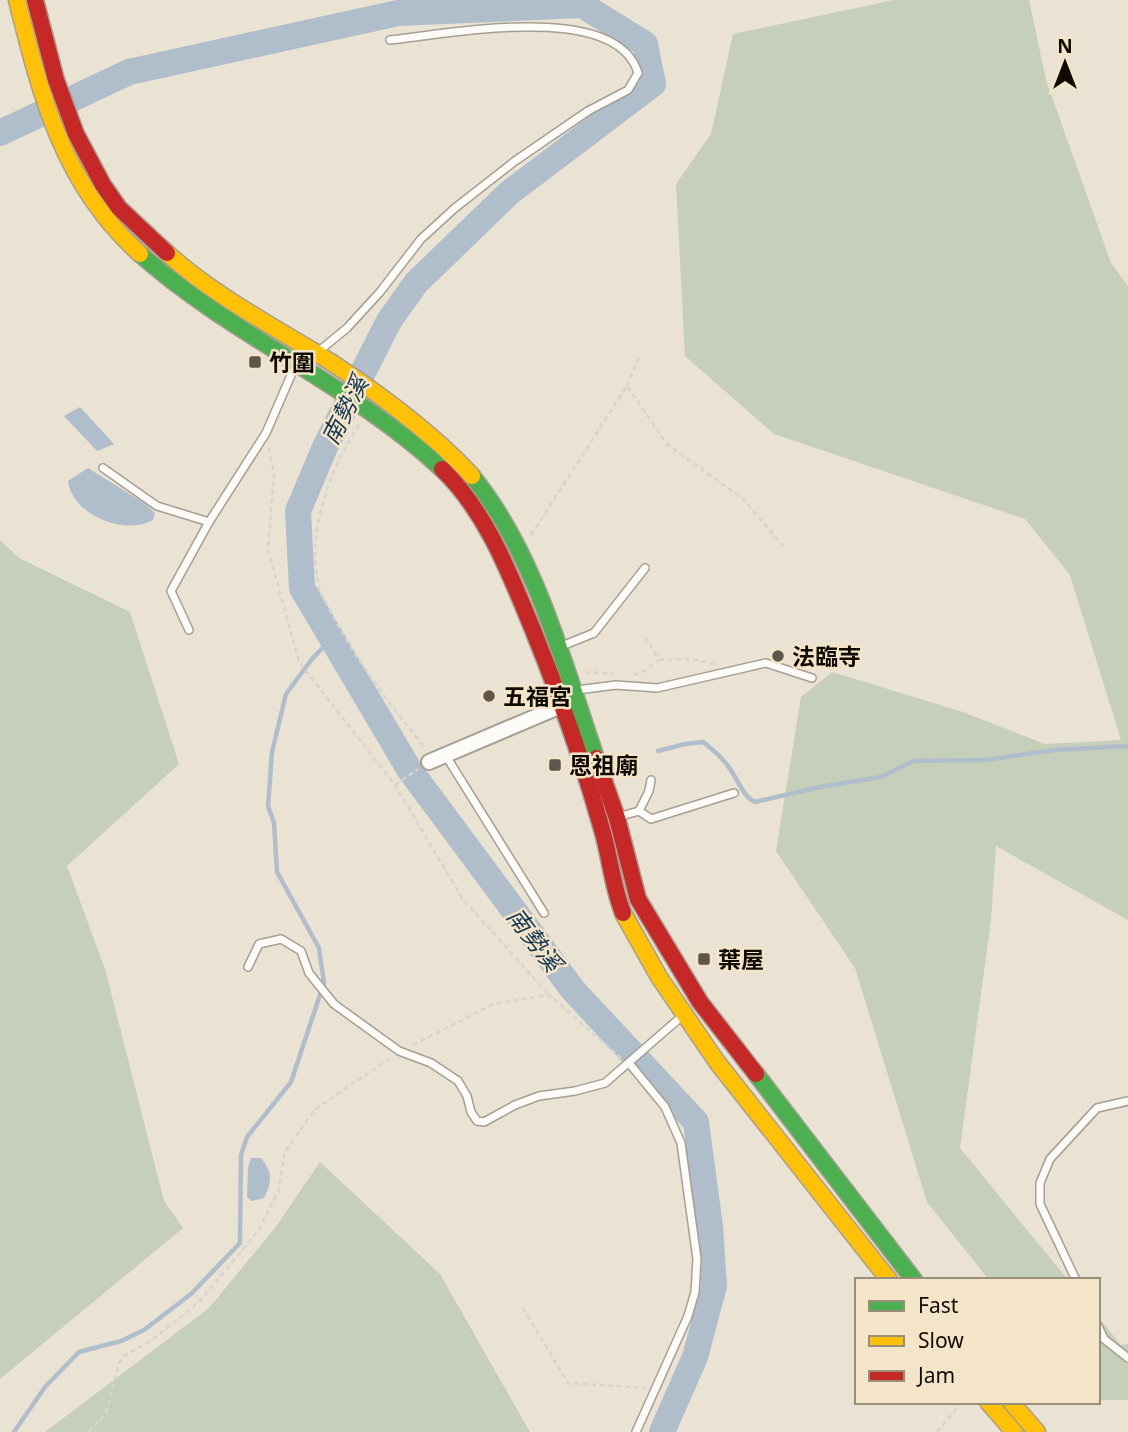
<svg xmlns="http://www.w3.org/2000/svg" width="1128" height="1432" font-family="'Noto Sans','Noto Sans TC',sans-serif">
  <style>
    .forest { fill: #c5cfba }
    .water { fill: #afbeca }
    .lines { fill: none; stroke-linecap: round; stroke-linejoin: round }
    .stream { stroke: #afbeca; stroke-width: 4.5 }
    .river { stroke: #afbeca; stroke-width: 26 }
    .lane-casing { stroke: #a69f93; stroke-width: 10 }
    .street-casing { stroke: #a69f93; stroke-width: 18 }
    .fast-casing { stroke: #a69f93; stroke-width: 19 }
    .slow-casing { stroke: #a69f93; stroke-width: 19 }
    .jam-casing { stroke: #a69f93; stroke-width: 19 }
    .path { stroke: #d7d4cf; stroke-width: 2.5; stroke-dasharray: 5 3.5; stroke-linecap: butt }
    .lane { stroke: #fcfbf8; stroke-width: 7 }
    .street { stroke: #fcfbf8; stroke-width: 14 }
    .fast { stroke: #4caf50; stroke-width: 16 }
    .slow { stroke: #ffc107; stroke-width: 16 }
    .jam { stroke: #c62828; stroke-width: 16 }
    .poi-dot { fill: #5c564b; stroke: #f5e5c8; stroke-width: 2.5 }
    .labels { text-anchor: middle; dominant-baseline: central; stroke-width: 5; stroke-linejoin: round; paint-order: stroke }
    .poi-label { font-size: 23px; font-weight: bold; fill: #100b03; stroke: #f5e5c8; text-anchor: start }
    .water-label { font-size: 24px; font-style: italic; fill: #0f3456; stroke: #f5e5c8 }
  </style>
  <rect width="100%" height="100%" fill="#eae2d2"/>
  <g class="forest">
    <path d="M 894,0 L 1029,0 L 1046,80 L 1111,263 L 1128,286 L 1128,920 L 996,846 L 991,920 L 960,1148 L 1068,1280 L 989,1280 L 927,1202 L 855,968 L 776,851 L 801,697 L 832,672 L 963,712 L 1045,744 L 1121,740 L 1070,575 L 1025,519 L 774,434 L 685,356 L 676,184 L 711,134 L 733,34 Z"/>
    <path d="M 0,540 L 19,558 L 130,612 L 179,764 L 67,866 L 105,969 L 164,1201 L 183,1228 L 0,1379 Z"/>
    <path d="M 320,1162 L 440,1274 L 530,1432 L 45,1432 L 209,1308 L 275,1228 Z"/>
    <path d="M 1098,1317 L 1121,1345 L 1128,1344 L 1128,1400 L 1098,1400 Z"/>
  </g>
  <g class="water">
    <path d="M 80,407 L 114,444 L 97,451 L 64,416 Z"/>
    <path d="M 88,468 L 144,503 L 155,513 L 153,520 C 124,536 72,515 68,481 Z"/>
    <path d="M 251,1158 L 261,1158 C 273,1172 272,1182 264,1198 L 252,1201 L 247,1197 L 248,1167 Z"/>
  </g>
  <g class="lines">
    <g class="stream">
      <path d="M 658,751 L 685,744 L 703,742 C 712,749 721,756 728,766 C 737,777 742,796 755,802 L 820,787 L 881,777 L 913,761 L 986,760 L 1054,750 L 1128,746"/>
      <path d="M 14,1432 L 45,1387 L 79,1352 L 121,1341 L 144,1330 L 191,1294 L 240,1243 L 241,1155 L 247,1137 L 291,1082 L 324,983 L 319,948 L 277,872 L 274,823 L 268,806 L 272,752 L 286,694 L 312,659 L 332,638"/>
    </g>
    <path class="river" d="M 0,133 L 129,72 L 398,13 L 582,5 L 645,44 L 653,84 L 509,193 L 416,283 L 389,321 L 325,447 L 298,511 L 302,588 L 409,769 L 573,990 L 696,1122 L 710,1227 L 714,1286 L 695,1357 L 662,1432"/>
    <g class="lane-casing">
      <g id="lane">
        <path d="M 319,351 L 347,328 L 380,292 L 421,239 L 455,208 L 515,161 L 588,111 L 628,90 L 638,73 C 616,0 448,34 390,40"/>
        <path d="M 103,468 L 157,506 L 209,522 L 266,433 L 295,366"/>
        <path d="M 189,630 L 171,591 L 209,522"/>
        <path d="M 562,646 L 594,633 L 645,568"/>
        <path d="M 577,690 L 616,685 L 657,688 L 766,663 L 812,678"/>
        <path d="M 446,756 L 544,913"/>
        <path d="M 639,811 L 649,791 L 651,780"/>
        <path d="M 621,816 L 639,811 L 651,819 L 734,793"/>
        <path d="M 248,967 L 259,944 L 281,939 L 301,951 L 309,973 L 334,1004 L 399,1051 L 431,1063 L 458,1081 L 467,1096 L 471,1112 L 477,1121 L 484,1122 L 515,1105 L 539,1096 L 575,1091 L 605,1083 L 681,1017"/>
        <path d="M 629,1063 L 665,1107 L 681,1143 L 697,1259 L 695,1292 L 688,1316 L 636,1432"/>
        <path d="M 1076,1280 L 1040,1204 L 1040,1183 L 1050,1159 L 1097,1108 L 1128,1101"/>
        <path d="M 1098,1326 L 1104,1339 L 1128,1358"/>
      </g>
    </g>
    <g class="street-casing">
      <path id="street" d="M 429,762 L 561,706"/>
    </g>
    <g class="fast-casing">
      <g id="fast">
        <path d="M 140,254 C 232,336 351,384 442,469"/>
        <path d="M 472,476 C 536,555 563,663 596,758"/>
        <path d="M 756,1074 L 914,1280"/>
      </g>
    </g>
    <g class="slow-casing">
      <g id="slow">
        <path d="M 17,0 C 41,96 63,185 140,254"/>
        <path d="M 167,253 C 210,292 263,321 313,351 C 364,382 432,432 472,476"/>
        <path d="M 623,913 L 659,977 L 717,1062 L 889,1280"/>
        <path d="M 988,1402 L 1014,1432"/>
        <path d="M 1011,1402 L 1037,1432"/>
      </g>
    </g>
    <g class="jam-casing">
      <g id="jam">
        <path d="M 35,0 L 56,80 L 76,134 L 103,185 L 119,208 L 167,253"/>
        <path d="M 442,469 C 487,513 509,572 533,630 C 559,694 582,759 601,826 C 610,855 612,885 623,913"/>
        <path d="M 596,758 L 617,818 L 638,899 L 700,1002 L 756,1074"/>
      </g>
    </g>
    <g class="path">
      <path d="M 627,386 L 640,355"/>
      <path d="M 359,425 C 329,470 306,533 319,587 C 321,597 329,607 333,616 C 358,663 391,706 425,748"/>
      <path d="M 269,448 L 274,474 L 268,549 L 299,662 L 395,785 L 462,898 L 549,995"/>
      <path d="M 531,535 L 627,386 L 667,444 L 743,499 L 785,548"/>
      <path d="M 659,660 L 690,659 L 715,664"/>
      <path d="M 586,674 L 590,672 L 613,674"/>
      <path d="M 634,675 L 644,671 L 659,660 L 646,638"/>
      <path d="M 395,785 L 418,769"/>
      <path d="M 413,1045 L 493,1004 L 549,995 L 621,1058"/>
      <path d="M 523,1308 L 568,1383 L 646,1388"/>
      <path d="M 89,1432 L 106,1413 L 119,1363 L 124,1356 L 152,1340 L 199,1302 L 258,1231 L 278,1192 L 285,1152 L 314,1110 L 392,1057"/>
      <path d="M 937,1432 L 962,1402"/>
    </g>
    <use href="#lane" class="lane"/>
    <use href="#street" class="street"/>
    <use href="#fast" class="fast"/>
    <use href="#slow" class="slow"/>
    <use href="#jam" class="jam"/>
  </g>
  <g class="poi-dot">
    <rect x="248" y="355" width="14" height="14" rx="3.5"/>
    <circle cx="778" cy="656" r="7"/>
    <circle cx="489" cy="696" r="7"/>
    <rect x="548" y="758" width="14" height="14" rx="3.5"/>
    <rect x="697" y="952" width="14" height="14" rx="3.5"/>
  </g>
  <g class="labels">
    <g class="poi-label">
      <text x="269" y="362">竹圍</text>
      <text x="792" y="656">法臨寺</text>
      <text x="503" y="696">五福宮</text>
      <text x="569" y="765">恩祖廟</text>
      <text x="718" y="959">葉屋</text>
    </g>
    <g class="water-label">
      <text transform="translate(344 410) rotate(-63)">南勢溪</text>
      <text transform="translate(535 939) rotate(53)">南勢溪</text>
    </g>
  </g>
  <rect x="855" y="1278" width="245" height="126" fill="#f5e5c8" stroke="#998e79" stroke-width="2"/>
  <rect x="869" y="1301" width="35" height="10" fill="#4caf50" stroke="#998e79" stroke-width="2"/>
  <text x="918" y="1313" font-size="21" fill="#100b03">Fast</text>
  <rect x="869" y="1336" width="35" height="10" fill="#ffc107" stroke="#998e79" stroke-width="2"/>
  <text x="918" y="1348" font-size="21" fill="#100b03">Slow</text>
  <rect x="869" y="1371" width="35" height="10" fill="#c62828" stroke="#998e79" stroke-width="2"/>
  <text x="918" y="1383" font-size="21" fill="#100b03">Jam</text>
  <g transform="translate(1065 63)" stroke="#f5e5c8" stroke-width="5" paint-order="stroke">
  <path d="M0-5L12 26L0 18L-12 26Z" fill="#100b03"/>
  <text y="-10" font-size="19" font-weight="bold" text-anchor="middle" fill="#100b03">N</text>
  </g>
</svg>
